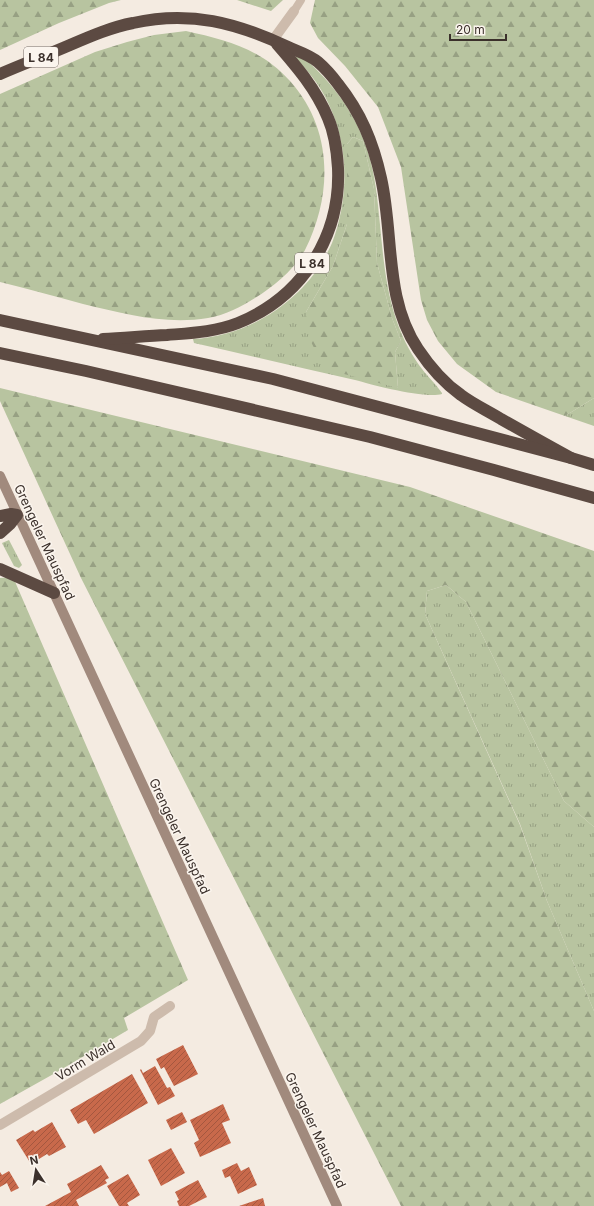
<svg xmlns="http://www.w3.org/2000/svg" width="594" height="1206" font-family="Inter,sans-serif">
  <style>
    .grass { fill: url(#grass-tufts); fill-rule: evenodd }
    .forest { fill: url(#forest-firs) }
    .building { fill: url(#building-hatch) }
    .lines { fill: none; stroke-linecap: round; stroke-linejoin: round }
    .lane { stroke: #cdbbac; stroke-width: 8 }
    .street { stroke: #cdbbac; stroke-width: 10 }
    .secondary { stroke: #a18a7d; stroke-width: 10 }
    .highway { stroke: #5c4a42; stroke-width: 12 }
    .labels { text-anchor: middle; dominant-baseline: central; stroke-width: 3; stroke-linejoin: round; paint-order: stroke }
    .shield { fill: #fbf5ee; stroke: #756b66; stroke-width: 1 }
    .shield-label { font-size: 12px; font-weight: bold; fill: #3b302b }
    .street-label { font-size: 13px; fill: #3b302b; stroke: #fbf5ee }
  </style>
  <defs>
    <pattern id="grass-tufts" width="24" height="20" patternUnits="userSpaceOnUse"><rect width="24" height="20" fill="#b8c4a0"/><path d="M3 7l-1-3M5 7V3M7 7l1-3M15 17l-1-3M17 17v-4M19 17l1-3" fill="none" stroke="#97a083"/></pattern>
    <pattern id="forest-firs" width="22" height="20" patternUnits="userSpaceOnUse"><rect width="22" height="20" fill="#b8c4a0"/><path d="M5 1l3.5 6h-7zM16 11l3.5 6h-7z" fill="#97a083"/></pattern>
    <pattern id="building-hatch" width="6" height="6" patternUnits="userSpaceOnUse"><rect width="6" height="6" fill="#c8694b"/><path d="M-1 1l2-2M0 6l6-6M5 7l2-2" fill="none" stroke="#a4573f"/></pattern>
  </defs>
  <rect width="100%" height="100%" fill="#f4ebe1"/>
  <g class="grass">
    <path d="M 296,55 L 303,57 C 344,93 369,134 376,189 C 382,232 382,277 396,319 C 401,334 409,351 419,365 C 426,375 435,383 442,393 L 442,394 C 425,399 373,385 355,380 C 301,368 247,355 194,343 L 193,339 C 246,336 297,305 324,259 C 327,253 330,248 332,243 C 356,180 346,105 295,58 ZM 353,137 L 363,141 L 374,189 L 377,263 L 392,318 L 401,341 L 395,352 L 398,388 L 306,312 L 333,266 L 347,224 L 347,144 Z"/>
    <path d="M 594,398 L 594,426 L 565,416 Z"/>
    <path d="M 9,540 L 22,565 L 19,568 L 14,566 L 2,543 Z"/>
    <path d="M 446,585 L 466,602 L 564,801 L 594,827 L 594,1011 L 547,901 L 520,824 L 425,614 L 427,591 Z"/>
  </g>
  <g class="forest">
    <path d="M 0,0 L 121,0 L 109,3 L 59,23 L 0,50 Z"/>
    <path d="M 237,0 L 283,0 L 271,11 Z"/>
    <path d="M 315,0 L 594,0 L 594,398 L 565,416 L 496,392 L 457,364 L 438,341 L 427,320 L 421,300 L 401,167 L 378,107 L 345,66 L 318,38 L 310,23 Z"/>
    <path d="M 186,31 C 226,40 260,48 290,81 C 333,129 333,194 305,250 C 295,269 273,287 255,298 C 241,307 225,315 208,318 C 166,325 125,314 83,304 C 55,296 28,289 0,282 L 0,94 L 95,52 L 127,42 L 154,35 Z"/>
    <path d="M 353,137 L 363,141 L 374,189 L 377,263 L 392,318 L 401,341 L 395,352 L 398,388 L 325,369 L 309,338 L 306,312 L 333,266 L 347,224 L 347,144 Z"/>
    <path d="M 0,388 L 410,487 L 594,551 L 594,827 L 564,801 L 466,602 L 446,585 L 427,591 L 425,614 L 520,825 L 547,901 L 594,1011 L 594,1206 L 401,1206 L 81,578 L 0,401 Z"/>
    <path d="M 13,577 L 188,980 L 124,1018 L 128,1030 L 57,1072 L 0,1104 L 0,578 Z"/>
  </g>
  <g class="building">
    <path d="M 183,1045 L 198,1074 L 174,1086 L 164,1067 L 161,1069 L 156,1059 Z"/>
    <path d="M 155,1066 L 167,1088 L 170,1087 L 175,1096 L 158,1105 L 140,1070 L 141,1069 L 143,1073 Z"/>
    <path d="M 132,1074 L 148,1103 L 94,1134 L 86,1120 L 78,1124 L 70,1110 Z"/>
    <path d="M 223,1104 L 230,1120 L 222,1123 L 231,1143 L 200,1157 L 194,1143 L 199,1140 L 190,1120 Z"/>
    <path d="M 182,1112 L 187,1122 L 171,1130 L 166,1120 Z"/>
    <path d="M 52,1122 L 66,1147 L 49,1156 L 47,1154 L 31,1164 L 16,1140 L 33,1130 L 35,1132 Z"/>
    <path d="M 171,1148 L 185,1173 L 161,1186 L 148,1160 Z"/>
    <path d="M 237,1163 L 241,1171 L 249,1167 L 257,1185 L 238,1194 L 230,1176 L 225,1178 L 222,1170 Z"/>
    <path d="M 101,1165 L 109,1178 L 105,1180 L 107,1183 L 76,1200 L 79,1206 L 45,1206 L 71,1192 L 67,1184 Z"/>
    <path d="M 9,1171 L 19,1188 L 11,1192 L 7,1183 L 0,1187 L 0,1172 L 2,1175 Z"/>
    <path d="M 128,1174 L 140,1195 L 127,1203 L 129,1206 L 119,1206 L 107,1186 Z"/>
    <path d="M 198,1180 L 207,1197 L 189,1206 L 179,1206 L 177,1201 L 179,1200 L 175,1192 Z"/>
    <path d="M 263,1198 L 265,1206 L 239,1206 Z"/>
  </g>
  <g class="lines">
    <path class="lane" d="M 294,11 L 301,0"/>
    <g class="street">
      <path d="M 273,40 L 294,11"/>
      <path d="M 0,1125 L 141,1041 L 150,1031 L 154,1017 L 170,1006"/>
    </g>
    <path class="secondary" d="M 0,476 L 337,1206"/>
    <g class="highway">
      <path d="M 0,74 C 23,64 47,55 70,45 C 91,36 112,27 133,23 C 190,10 237,23 288,47 C 297,51 310,55 318,62 C 325,68 332,76 338,84 C 361,113 373,142 381,178 C 394,235 384,299 418,349 C 430,367 444,383 461,395 C 473,404 488,411 501,419 C 524,432 547,445 571,458"/>
      <path d="M 0,320 L 273,379 L 571,458 L 594,465"/>
      <path d="M 103,339 C 124,338 146,336 167,335 C 191,333 215,332 238,323 C 302,297 341,237 338,168 C 337,151 335,134 328,118 C 316,89 297,67 277,44"/>
      <path d="M 0,353 L 86,371 L 370,437 L 494,470 L 594,498"/>
      <path d="M 0,516 L 11,514 L 17,515 L 10,524 L 0,533"/>
      <path d="M 0,569 L 54,593"/>
    </g>
  </g>
  <g class="labels">
    <g class="shield">
      <rect x="24" y="47" width="34" height="20" rx="3"/>
      <rect x="295" y="253" width="34" height="20" rx="3"/>
    </g>
    <g class="shield-label">
      <text x="41" y="57">L 84</text>
      <text x="312" y="263">L 84</text>
    </g>
    <g class="street-label">
      <text transform="translate(45 542) rotate(65)">Grengeler Mauspfad</text>
      <text transform="translate(180 836) rotate(65)">Grengeler Mauspfad</text>
      <text transform="translate(85 1060) rotate(-31)">Vorm Wald</text>
      <text transform="translate(316 1130) rotate(65)">Grengeler Mauspfad</text>
    </g>
  </g>
  <g transform="translate(36 1170) rotate(348)" stroke="#fbf5ee" stroke-width="3" paint-order="stroke">
  <path d="M0-3L7 15L0 10L-7 15Z" fill="#3b302b"/>
  <text y="-6" font-size="11" font-weight="bold" text-anchor="middle" fill="#3b302b">N</text>
  </g>
  <path d="M450 34v6h56v-6" fill="none" stroke="#3b302b" stroke-width="2"/>
  <text x="456" y="34" font-size="12" fill="#3b302b" stroke="#fbf5ee" stroke-width="3" paint-order="stroke">20 m</text>
</svg>
